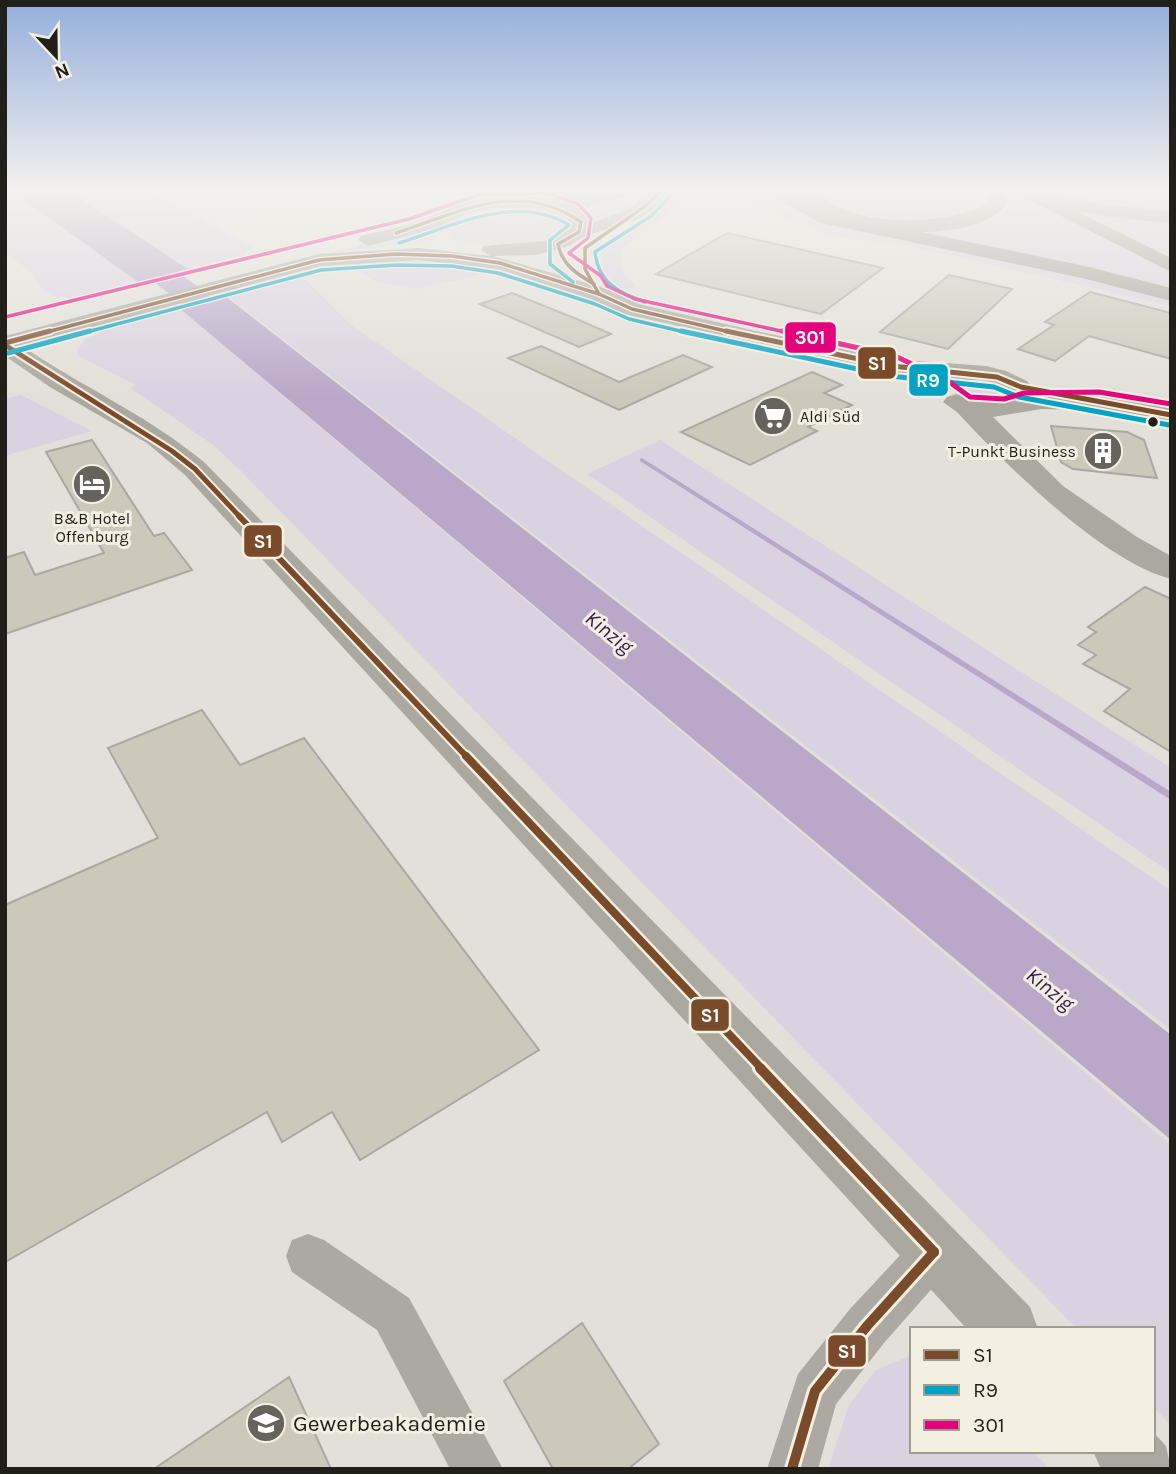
<svg xmlns="http://www.w3.org/2000/svg" width="1176" height="1474" font-family="Karla,sans-serif">
  <style>
    .green { fill: #dbd2e1 }
    .water { fill: #b9a8c8 }
    .lines { fill: none; stroke-linecap: round; stroke-linejoin: round }
    .stream { fill: #b9a8c8; fill-rule: evenodd }
    .river { fill: #b9a8c8; fill-rule: evenodd }
    .building { fill: #ccc9bb; stroke: #aaa8a2; stroke-width: 2 }
    .street { fill: #aba9a1; fill-rule: evenodd }
    .secondary { fill: #aba89f; fill-rule: evenodd }
    .primary { fill: #a4a197; fill-rule: evenodd }
    .highway { fill: #a8a69c; fill-rule: evenodd }
    .bus-1-far4-casing { stroke: #f3efe1; stroke-width: 6 }
    .bus-1-far3-casing { stroke: #f3efe1; stroke-width: 9 }
    .bus-1-far2-casing { stroke: #f3efe1; stroke-width: 10 }
    .bus-1-far1-casing { stroke: #f3efe1; stroke-width: 13 }
    .bus-1-casing { stroke: #f3efe1; stroke-width: 16 }
    .bus-2-far1-casing { stroke: #f3efe1; stroke-width: 6 }
    .bus-2-casing { stroke: #f3efe1; stroke-width: 9 }
    .bus-3-far1-casing { stroke: #f3efe1; stroke-width: 6 }
    .bus-3-casing { stroke: #f3efe1; stroke-width: 9 }
    .bus-1-far4 { stroke: #7a4b2a; stroke-width: 3.5 }
    .bus-1-far3 { stroke: #7a4b2a; stroke-width: 5 }
    .bus-1-far2 { stroke: #7a4b2a; stroke-width: 6 }
    .bus-1-far1 { stroke: #7a4b2a; stroke-width: 8 }
    .bus-1 { stroke: #7a4b2a; stroke-width: 10 }
    .bus-2-far1 { stroke: #02a2c5; stroke-width: 3.5 }
    .bus-2 { stroke: #02a2c5; stroke-width: 5 }
    .bus-3-far1 { stroke: #e5007d; stroke-width: 3.5 }
    .bus-3 { stroke: #e5007d; stroke-width: 5 }
    .bus-dot { fill: #211f1a; stroke: #f3efe1; stroke-width: 2.5 }
    .labels { text-anchor: middle; dominant-baseline: central; stroke-width: 6; stroke-linejoin: round; paint-order: stroke }
    .far-poi-label { font-size: 16px; fill: #211f1a; stroke: #f3efe1; text-anchor: start }
    .water-label { font-size: 21px; font-style: italic; fill: #371752; stroke: #f3efe1 }
    .near-poi-label { font-size: 23px; fill: #211f1a; stroke: #f3efe1; text-anchor: start }
    .line-badge { stroke: #f3efe1; stroke-width: 2.5 }
    .badge-label { font-size: 19px; text-anchor: middle; font-weight: bold; fill: #fff }
  </style>
  <rect width="100%" height="100%" fill="#e2e0d8"/>
  <g class="green">
    <path d="M 5,190 L 9,190 L 138,282 L 73,298 L 57,297 L 42,290 L 33,274 L 5,251 Z"/>
    <path d="M 67,190 L 148,190 L 254,248 L 246,250 L 244,255 L 188,269 Z"/>
    <path d="M 676,190 L 761,190 L 1021,262 L 1171,299 L 1171,306 L 905,245 L 830,236 L 726,193 L 707,194 L 684,202 L 623,247 C 619,264 622,274 636,286 L 623,290 C 606,277 597,267 603,246 L 657,210 Z"/>
    <path d="M 778,190 L 801,190 L 840,217 L 961,227 L 1001,214 L 1007,208 L 1008,198 L 1003,190 L 1011,190 L 1171,270 L 1171,291 L 848,221 Z"/>
    <path d="M 817,190 L 987,190 L 990,202 C 966,228 867,226 837,209 C 830,205 823,196 817,190 Z"/>
    <path d="M 1040,190 L 1171,190 L 1171,214 L 1110,211 Z"/>
    <path d="M 653,191 L 635,207 L 595,225 L 586,213 L 597,202 Z"/>
    <path d="M 1056,202 L 1171,220 L 1171,261 Z"/>
    <path d="M 532,206 L 560,211 L 570,221 C 565,257 476,243 452,240 L 445,232 C 455,202 507,207 532,206 Z"/>
    <path d="M 433,228 L 435,240 L 329,253 Z"/>
    <path d="M 397,256 L 507,269 L 417,289 L 377,282 L 355,269 L 295,270 Z"/>
    <path d="M 284,278 L 304,278 L 351,325 L 1171,891 L 1171,1030 L 225,294 Z"/>
    <path d="M 178,307 L 1171,1145 L 1171,1425 L 1153,1407 L 1153,1329 L 1077,1329 L 239,469 L 213,445 L 130,388 L 136,385 L 78,356 L 77,350 L 84,340 L 108,328 L 106,325 Z"/>
    <path d="M 980,378 L 1009,386 L 1016,399 C 997,404 970,409 955,391 L 960,382 Z"/>
    <path d="M 20,395 L 21,395 L 92,431 L 5,456 L 5,399 Z"/>
    <path d="M 660,440 L 1171,768 L 1171,873 L 587,474 Z"/>
    <path d="M 912,1355 L 912,1451 L 1033,1451 L 1049,1469 L 828,1469 L 849,1405 L 876,1370 Z"/>
  </g>
  <g class="water">
    <path d="M 10,190 L 67,190 L 188,269 L 138,282 Z"/>
    <path d="M 224,295 L 1171,1035 L 1171,1140 L 178,307 Z"/>
  </g>
  <g class="lines">
    <path class="stream" d="M 642,458 L 1171,792 L 1171,800 L 640,461 L 640,459 Z"/>
    <path class="river" d="M 26,190 L 55,190 L 151,252 L 268,339 L 273,346 L 268,353 L 257,356 L 246,353 L 131,264 Z"/>
  </g>
  <g class="building">
    <path d="M 727,233 L 883,268 L 821,314 L 656,274 Z"/>
    <path d="M 949,275 L 1012,289 L 948,349 L 880,332 Z"/>
    <path d="M 1090,292 L 1171,313 L 1171,359 L 1089,336 L 1055,361 L 1018,349 L 1054,325 L 1045,322 Z"/>
    <path d="M 512,293 L 579,320 L 611,334 L 579,347 L 480,304 Z"/>
    <path d="M 541,346 L 619,382 L 683,355 L 712,367 L 619,410 L 508,358 Z"/>
    <path d="M 812,372 L 842,385 L 824,393 L 852,405 L 808,427 L 817,431 L 750,465 L 681,432 Z"/>
    <path d="M 1051,426 L 1127,432 L 1144,440 L 1157,478 L 1073,469 L 1061,462 Z"/>
    <path d="M 92,440 L 154,536 L 164,533 L 192,570 L 5,634 L 5,558 L 24,552 L 35,575 L 104,553 L 46,452 Z"/>
    <path d="M 1145,587 L 1171,599 L 1171,752 L 1104,711 L 1130,689 L 1083,664 L 1096,655 L 1078,645 L 1096,632 L 1088,627 Z"/>
    <path d="M 202,710 L 240,765 L 304,738 L 539,1050 L 360,1160 L 332,1112 L 282,1142 L 267,1112 L 5,1262 L 5,905 L 158,838 L 108,748 Z"/>
    <path d="M 582,1323 L 659,1444 L 628,1469 L 553,1469 L 504,1381 Z"/>
    <path d="M 289,1377 L 331,1469 L 154,1469 Z"/>
  </g>
  <g class="lines">
    <g class="street">
      <path d="M 934,1230 L 950,1236 L 956,1252 L 950,1268 L 884,1343 L 836,1404 L 818,1469 L 767,1469 L 798,1374 L 850,1309 L 918,1236 Z"/>
      <path d="M 308,1234 L 324,1240 L 409,1298 L 503,1469 L 450,1469 L 377,1330 L 292,1272 L 286,1256 L 292,1240 Z"/>
    </g>
    <g class="secondary">
      <path d="M 653,190 L 671,190 L 661,203 L 643,217 L 586,236 L 566,247 L 537,255 L 493,256 L 607,289 L 639,304 L 751,330 L 892,359 L 986,366 L 1006,371 L 1027,381 L 1039,394 L 1063,393 L 1073,389 L 1171,407 L 1171,423 L 1099,410 L 1041,409 L 993,417 L 1063,486 L 1137,537 L 1171,556 L 1171,579 C 1102,561 1005,464 957,412 L 943,402 L 947,397 L 956,394 L 982,402 L 1013,398 L 1013,394 C 1000,384 982,377 966,381 C 953,385 950,393 935,389 L 931,384 L 936,378 L 892,373 L 624,314 L 591,299 L 498,269 L 418,260 L 320,266 L 22,346 C 84,388 146,414 205,463 L 1030,1307 L 1038,1329 L 967,1329 L 185,475 L 147,443 L 50,387 L 5,356 L 5,336 L 319,254 L 418,248 L 490,256 L 481,250 L 484,246 L 545,241 L 570,229 L 571,223 L 565,217 L 542,208 L 490,208 L 469,213 L 434,229 L 368,246 L 358,240 L 361,236 C 380,231 400,228 419,221 C 433,217 445,208 459,204 C 490,195 575,186 590,224 L 629,209 Z"/>
      <path d="M 1153,1432 L 1166,1446 L 1171,1469 L 1101,1469 L 1093,1451 L 1153,1451 Z"/>
    </g>
    <g class="primary">
      <path d="M 760,190 L 783,190 L 834,214 L 1085,266 L 1171,288 L 1171,301 L 1082,278 L 821,223 Z"/>
      <path d="M 1010,190 L 1033,190 L 1171,258 L 1171,272 Z"/>
    </g>
    <g class="highway">
      <path d="M 574,190 L 643,190 L 640,194 L 594,204 L 572,219 L 563,213 L 576,201 L 539,207 L 530,202 L 533,198 Z"/>
      <path d="M 799,190 L 817,190 C 844,229 953,227 989,202 L 988,190 L 1006,190 L 1007,204 C 977,244 866,235 826,216 C 814,210 807,202 799,190 Z"/>
      <path d="M 1017,190 L 1044,190 L 1097,204 L 1171,211 L 1171,223 C 1141,221 1036,211 1017,190 Z"/>
    </g>
    <g class="bus-1-far4-casing">
      <g id="bus-1-far4">
        <path d="M 396,233 C 460,212 519,179 581,222 L 579,232 L 558,244 C 562,265 577,274 594,284"/>
        <path d="M 599,294 L 585,269 L 585,248 L 644,207 L 662,190"/>
        <path d="M 43,333 L 319,260 L 396,254 L 452,256 L 500,263 L 599,294 L 632,309 L 734,333"/>
      </g>
    </g>
    <g class="bus-1-far3-casing">
      <g id="bus-1-far3">
        <path d="M 726,331 L 892,366 L 997,377 L 1021,387 L 1171,415"/>
        <path d="M 5,343 L 50,331"/>
        <path d="M 5,345 L 172,451 L 195,469 L 241,518"/>
      </g>
    </g>
    <g class="bus-1-far2-casing">
      <path id="bus-1-far2" d="M 239,516 L 467,757"/>
    </g>
    <g class="bus-1-far1-casing">
      <path id="bus-1-far1" d="M 466,756 L 762,1069"/>
    </g>
    <g class="bus-1-casing">
      <g id="bus-1">
        <path d="M 760,1068 L 934,1252"/>
        <path d="M 792,1469 L 815,1391 L 867,1326 L 934,1252"/>
      </g>
    </g>
    <g class="bus-2-far1-casing">
      <g id="bus-2-far1">
        <path d="M 399,243 C 453,226 515,193 569,225 L 550,240 L 550,264 L 573,282"/>
        <path d="M 645,302 C 618,293 598,282 595,252 L 651,216 L 670,196"/>
        <path d="M 83,333 L 321,270 L 396,265 L 451,266 L 498,273 L 595,304 L 629,319 L 689,333"/>
      </g>
    </g>
    <g class="bus-2-casing">
      <g id="bus-2">
        <path d="M 681,331 L 890,376 L 994,387 L 1019,397 L 1169,425"/>
        <path d="M 8,353 L 90,331"/>
      </g>
    </g>
    <g class="bus-3-far1-casing">
      <path id="bus-3-far1" d="M 5,317 L 409,219 L 478,195 L 547,193 L 578,204 L 591,218 L 588,238 L 569,253 L 601,276 L 607,286 L 635,299 L 790,333"/>
    </g>
    <g class="bus-3-casing">
      <path id="bus-3" d="M 782,331 L 895,356 L 948,381 L 970,397 L 1004,399 L 1024,393 L 1099,392 L 1171,404"/>
    </g>
    <use href="#bus-1-far4" class="bus-1-far4"/>
    <use href="#bus-1-far3" class="bus-1-far3"/>
    <use href="#bus-1-far2" class="bus-1-far2"/>
    <use href="#bus-1-far1" class="bus-1-far1"/>
    <use href="#bus-1" class="bus-1"/>
    <use href="#bus-2-far1" class="bus-2-far1"/>
    <use href="#bus-2" class="bus-2"/>
    <use href="#bus-3-far1" class="bus-3-far1"/>
    <use href="#bus-3" class="bus-3"/>
  </g>
  <linearGradient id="sky" x2="0" y2="1"><stop stop-color="#95afdb"/><stop offset="0.48" stop-color="#f2f1ed"/><stop offset="1" stop-color="#f2f1ed" stop-opacity="0"/></linearGradient>
  <rect width="1176" height="397" fill="url(#sky)"/>
  <defs>
    <g id="supermarket-disc" transform="scale(2.0125)"><circle r="9.5" fill="#65635c" stroke="#f3efe1"/><path d="M-6-5.5h2.5l.6 2H6L4.5 2H-2.5L-4.4-4H-6ZM-1.5 3.2a1.3 1.3 0 1 0 .1 0ZM3 3.2a1.3 1.3 0 1 0 .1 0Z" fill="#fff"/></g>
    <g id="building-disc" transform="scale(2.0125)"><circle r="9.5" fill="#65635c" stroke="#f3efe1"/><path d="M-4-6H4V6H1V3H-1V6H-4ZM-2.5-4.3h1.7v1.8h-1.7ZM.8-4.3h1.7v1.8H.8ZM-2.5-1h1.7V.8h-1.7ZM.8-1h1.7V.8H.8Z" fill="#fff"/></g>
    <g id="hotel-disc" transform="scale(2.0125)"><circle r="9.5" fill="#65635c" stroke="#f3efe1"/><path d="M-6-4.5h1.5V1H6V5H4.5V3h-9V5H-6ZM-4 0a1.8 1.8 0 1 1 3.6 0ZM.5 0V-2.5h3Q6-2.5 6 0Z" fill="#fff"/></g>
    <g id="school-disc" transform="scale(2.0125)"><circle r="9.5" fill="#65635c" stroke="#f3efe1"/><path d="M0-5L7-2L0 1L-7-2ZM-4 1L0 2.5L4 1V4Q0 6-4 4Z" fill="#fff"/></g>
  </defs>
  <g fill-rule="evenodd">
    <use href="#supermarket-disc" x="773" y="416"/>
    <use href="#building-disc" x="1103" y="451"/>
    <use href="#hotel-disc" x="92" y="484"/>
    <use href="#school-disc" x="266" y="1423"/>
  </g>
  <circle class="bus-dot" cx="1153" cy="422" r="6"/>
  <g class="labels">
    <g class="far-poi-label">
      <text x="800" y="416">Aldi Süd</text>
      <text x="1076" y="451" text-anchor="end">T-Punkt Business</text>
      <text x="92" y="518" text-anchor="middle">B&amp;B Hotel<tspan x="92" dy="18">Offenburg</tspan></text>
    </g>
    <g class="water-label">
      <text transform="translate(609 632) rotate(39)">Kinzig</text>
      <text transform="translate(1050 989) rotate(39)">Kinzig</text>
    </g>
    <g class="near-poi-label">
      <text x="293" y="1423">Gewerbeakademie</text>
    </g>
  </g>
  <g class="line-badge">
    <rect x="784" y="321" width="53" height="33" rx="7" fill="#e5007d"/>
    <rect x="857" y="346" width="40" height="34" rx="7" fill="#7a4b2a"/>
    <rect x="908" y="363" width="41" height="34" rx="7" fill="#02a2c5"/>
    <rect x="243" y="524" width="40" height="34" rx="7" fill="#7a4b2a"/>
    <rect x="690" y="998" width="40" height="34" rx="7" fill="#7a4b2a"/>
    <rect x="827" y="1334" width="40" height="34" rx="7" fill="#7a4b2a"/>
  </g>
  <g class="badge-label">
    <text x="810" y="344">301</text>
    <text x="877" y="370">S1</text>
    <text x="928" y="387">R9</text>
    <text x="263" y="548">S1</text>
    <text x="710" y="1022">S1</text>
    <text x="847" y="1358">S1</text>
  </g>
  <rect width="1176" height="1474" fill="none" stroke="#211f1a" stroke-width="14"/>
  <rect x="910" y="1327" width="245" height="126" fill="#f3efe1" stroke="#9f9c91" stroke-width="2"/>
  <rect x="924" y="1350" width="35" height="10" fill="#7a4b2a" stroke="#9f9c91" stroke-width="2"/>
  <text x="973" y="1362" font-size="21" fill="#211f1a">S1</text>
  <rect x="924" y="1385" width="35" height="10" fill="#02a2c5" stroke="#9f9c91" stroke-width="2"/>
  <text x="973" y="1397" font-size="21" fill="#211f1a">R9</text>
  <rect x="924" y="1420" width="35" height="10" fill="#e5007d" stroke="#9f9c91" stroke-width="2"/>
  <text x="973" y="1432" font-size="21" fill="#211f1a">301</text>
  <g transform="translate(56 56) rotate(158)" stroke="#f3efe1" stroke-width="5" paint-order="stroke">
  <path d="M0-5L12 26L0 18L-12 26Z" fill="#211f1a"/>
  <text y="-10" font-size="19" font-weight="bold" text-anchor="middle" fill="#211f1a">N</text>
  </g>
</svg>
